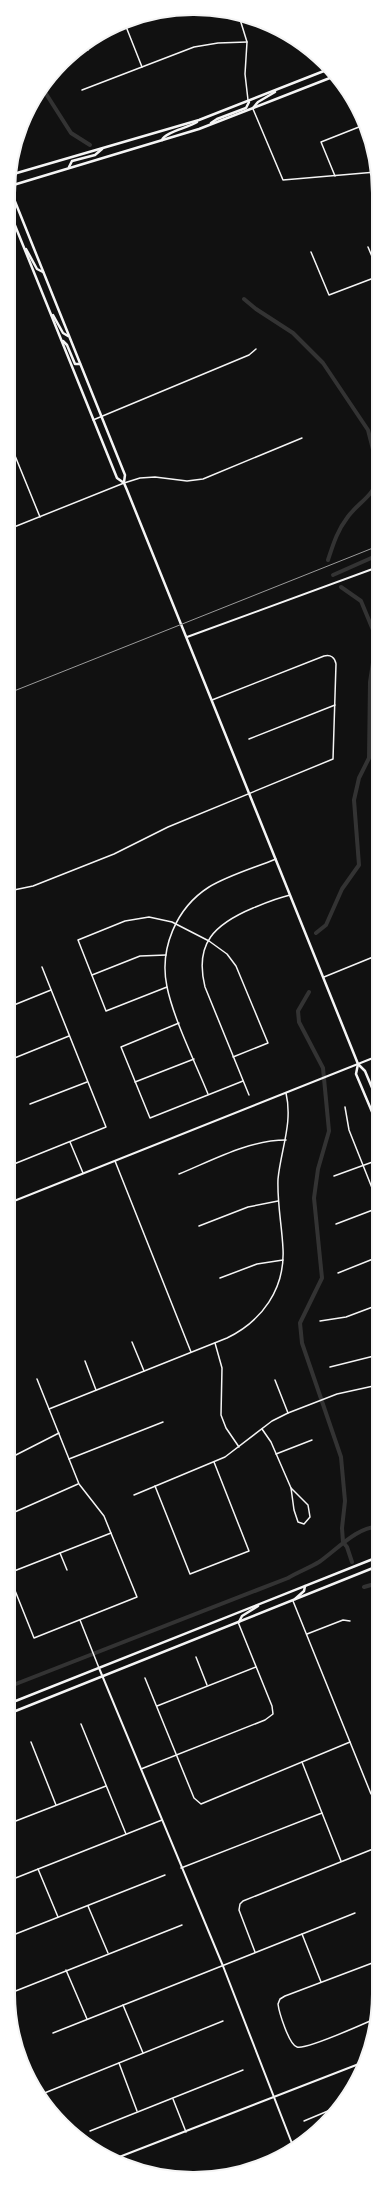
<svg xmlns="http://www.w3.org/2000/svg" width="387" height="2187" font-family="'Sofia Sans Condensed',sans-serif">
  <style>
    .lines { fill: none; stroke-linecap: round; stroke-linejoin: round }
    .canal { stroke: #333; stroke-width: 4 }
    .minor { stroke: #f5f5f5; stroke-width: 1.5 }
    .tertiary { stroke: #f5f5f5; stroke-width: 2 }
    .secondary { stroke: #f5f5f5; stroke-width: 2.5 }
    .rail { stroke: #9a9a9a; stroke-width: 1 }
    .rim { fill: none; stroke: #f5f5f5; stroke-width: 2 }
  </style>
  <rect width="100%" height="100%" fill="#111"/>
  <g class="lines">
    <g class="canal">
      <path d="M 43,89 L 71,133 L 90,145"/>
      <path d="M 244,299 L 256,309 L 293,333 L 323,363 L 368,430 L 378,469"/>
      <path d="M 328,560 C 333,545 337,531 347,518 C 358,502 374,497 378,477"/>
      <path d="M 333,575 L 378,555"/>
      <path d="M 316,933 L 326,925 L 342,889 L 359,865 L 354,800 L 359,778 L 369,758 L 370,682 L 376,643 L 373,630 L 361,601 L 341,587"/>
      <path d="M 309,992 L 298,1011 L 299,1022 L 323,1068 L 329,1131 L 318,1169 L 314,1198 L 322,1278 L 300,1323 L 302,1343 L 341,1457 L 345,1501 L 342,1528 L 343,1542 L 347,1547 L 352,1562"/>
      <path d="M 364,1587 L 378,1583"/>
      <path d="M 8,1687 L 288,1578 C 298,1572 309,1568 319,1562 C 334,1552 359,1525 378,1527"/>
    </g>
    <g class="minor">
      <path d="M 239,16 L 247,42 L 245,74 L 248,100"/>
      <path d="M 125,24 L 142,67"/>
      <path d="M 85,44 L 88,50"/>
      <path d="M 82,90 L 194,47 L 218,43 L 247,42"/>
      <path d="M 253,109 L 283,180 L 376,172"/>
      <path d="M 335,176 L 321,142 L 364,125"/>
      <path d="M 368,247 L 379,273"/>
      <path d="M 311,252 L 329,295 L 379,276"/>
      <path d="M 93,420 L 249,355 L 256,349"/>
      <path d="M 9,441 L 40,517"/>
      <path d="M 9,529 L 124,483 L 140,478 L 155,477 L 187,481 L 203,479 L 302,438"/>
      <path d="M 249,739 L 335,705"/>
      <path d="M 9,891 L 33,886 L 114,854 L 168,827 L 333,759 L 336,664 C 335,658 331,654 324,656 L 212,700"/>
      <path d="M 92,975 L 140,956 L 166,955"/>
      <path d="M 324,977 L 378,955"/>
      <path d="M 167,987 L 106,1011 L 78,940 L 125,921 L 149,917 L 172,922 L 209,941 L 227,954 L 236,966 L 268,1043 L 233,1057"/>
      <path d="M 9,1007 L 51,990"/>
      <path d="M 179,1023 L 121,1047 L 150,1118 L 243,1081"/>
      <path d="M 12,1059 L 69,1036"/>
      <path d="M 135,1082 L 194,1059"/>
      <path d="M 208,1094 C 195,1062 174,1020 167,987 C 159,949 176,908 209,887 C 229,875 254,868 276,859"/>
      <path d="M 249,1095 L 205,987 C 194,943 215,924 253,908 C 265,903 277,898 290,895"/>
      <path d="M 30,1104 L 87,1082"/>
      <path d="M 345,1107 L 349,1130 L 378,1203"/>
      <path d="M 70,1142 L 83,1173"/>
      <path d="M 115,1161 L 191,1352"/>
      <path d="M 9,1166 L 106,1127 L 42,967"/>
      <path d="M 179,1174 C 213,1160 249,1140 286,1140"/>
      <path d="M 334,1176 L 378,1160"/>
      <path d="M 336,1224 L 378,1208"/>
      <path d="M 199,1226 L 248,1207 L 278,1201"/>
      <path d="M 338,1273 L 378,1257"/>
      <path d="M 220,1278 L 257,1264 L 283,1260"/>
      <path d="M 320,1321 L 346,1317 L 378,1305"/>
      <path d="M 132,1342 L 144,1371"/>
      <path d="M 215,1343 L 222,1368 L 221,1415 L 226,1428 L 239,1447"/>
      <path d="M 85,1361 L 96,1390"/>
      <path d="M 330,1367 L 378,1355"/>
      <path d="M 275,1380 L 288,1413"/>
      <path d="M 49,1409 L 227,1338 C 262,1321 285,1289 283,1249 C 282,1226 277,1203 278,1179 C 281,1149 293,1123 286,1093"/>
      <path d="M 262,1429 L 271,1442 L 291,1488"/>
      <path d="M 8,1444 L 14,1455"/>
      <path d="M 276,1454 L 312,1440"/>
      <path d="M 8,1459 L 59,1433"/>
      <path d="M 69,1459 L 163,1422"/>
      <path d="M 155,1486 L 190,1574 L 249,1551 L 214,1462"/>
      <path d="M 291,1488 L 308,1505 L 310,1517 L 304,1524 L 298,1522 L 294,1510 Z"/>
      <path d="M 134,1495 L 225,1457 L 272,1421 L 288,1413 L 337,1394 L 378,1385"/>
      <path d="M 8,1515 L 78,1484"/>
      <path d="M 60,1553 L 67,1570"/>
      <path d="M 8,1573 L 34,1638 L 137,1597 L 104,1516 L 79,1484 L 37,1379"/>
      <path d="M 9,1573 L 111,1533"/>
      <path d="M 293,1601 L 371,1794 L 378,1791"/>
      <path d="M 80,1620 L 99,1668"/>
      <path d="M 307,1634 L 343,1620 L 350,1621"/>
      <path d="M 196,1657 L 207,1685"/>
      <path d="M 145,1678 L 194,1798 L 201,1804 L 350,1742"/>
      <path d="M 157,1706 L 256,1667"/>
      <path d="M 81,1724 L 126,1834"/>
      <path d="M 31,1742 L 56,1805"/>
      <path d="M 141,1769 L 265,1720 L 273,1714 L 272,1706 L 238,1622"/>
      <path d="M 322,1813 L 341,1861"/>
      <path d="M 8,1824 L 106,1786"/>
      <path d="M 181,1868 L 322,1813 L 302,1762"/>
      <path d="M 38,1869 L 58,1917"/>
      <path d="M 8,1881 L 162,1820"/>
      <path d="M 88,1906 L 108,1953"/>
      <path d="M 302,1934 L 321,1982"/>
      <path d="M 8,1937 L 165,1875"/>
      <path d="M 255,1952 L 239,1910 L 240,1904 L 243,1901 L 378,1847"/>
      <path d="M 375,1962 L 285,1996 L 280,1999 L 278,2004 C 279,2012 289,2045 297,2047 C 307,2050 365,2023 377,2018"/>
      <path d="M 66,1970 L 87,2019"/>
      <path d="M 8,1994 L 182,1925"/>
      <path d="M 123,2005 L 143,2053"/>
      <path d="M 373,2020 L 375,2025"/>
      <path d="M 53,2033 L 355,1913"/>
      <path d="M 119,2063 L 137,2111"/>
      <path d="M 42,2094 L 223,2021"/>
      <path d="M 173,2099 L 186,2132"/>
      <path d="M 304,2121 L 335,2108"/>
      <path d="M 90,2131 L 243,2070"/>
    </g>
    <g class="tertiary">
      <path d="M 187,637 L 378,567"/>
      <path d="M 9,1203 L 378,1056"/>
      <path d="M 99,1668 L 223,1966 L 293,2146"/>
      <path d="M 114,2159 L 364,2062"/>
    </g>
    <g class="secondary">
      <path d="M 253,108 L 258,102 L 275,92"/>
      <path d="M 211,123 L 217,119 L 246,108 L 249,102"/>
      <path d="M 162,140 C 165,132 188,128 197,122"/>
      <path d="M 69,167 L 72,161 L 95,155 L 102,149"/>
      <path d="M 10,175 L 199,120 L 329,69"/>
      <path d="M 10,186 L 199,129 L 335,76"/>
      <path d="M 10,189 L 125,475 L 124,482"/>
      <path d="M 10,213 L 117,478 L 124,483 L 127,490 L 358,1064 L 365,1071 L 378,1102"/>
      <path d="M 26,249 L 37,269 L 43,272"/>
      <path d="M 53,315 L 63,333 L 68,336"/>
      <path d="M 63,341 L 67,345 L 75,364 L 80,364"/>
      <path d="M 358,1064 L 356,1074 L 378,1126"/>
      <path d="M 295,1599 L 304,1591 L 305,1586"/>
      <path d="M 239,1622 L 242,1616 L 258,1606"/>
      <path d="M 8,1704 L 378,1557"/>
      <path d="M 8,1714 L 378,1566"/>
    </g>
    <path class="rail" d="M 9,693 L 378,546"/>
  </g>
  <path d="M0 0H387V2187H0ZM193 15H194A178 178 0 0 1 372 193V1994A178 178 0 0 1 194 2172H193A178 178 0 0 1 15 1994V193A178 178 0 0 1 193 15Z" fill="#fff" fill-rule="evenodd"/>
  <path class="rim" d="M193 15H194A178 178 0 0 1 372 193V1994A178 178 0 0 1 194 2172H193A178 178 0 0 1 15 1994V193A178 178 0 0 1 193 15Z"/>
</svg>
